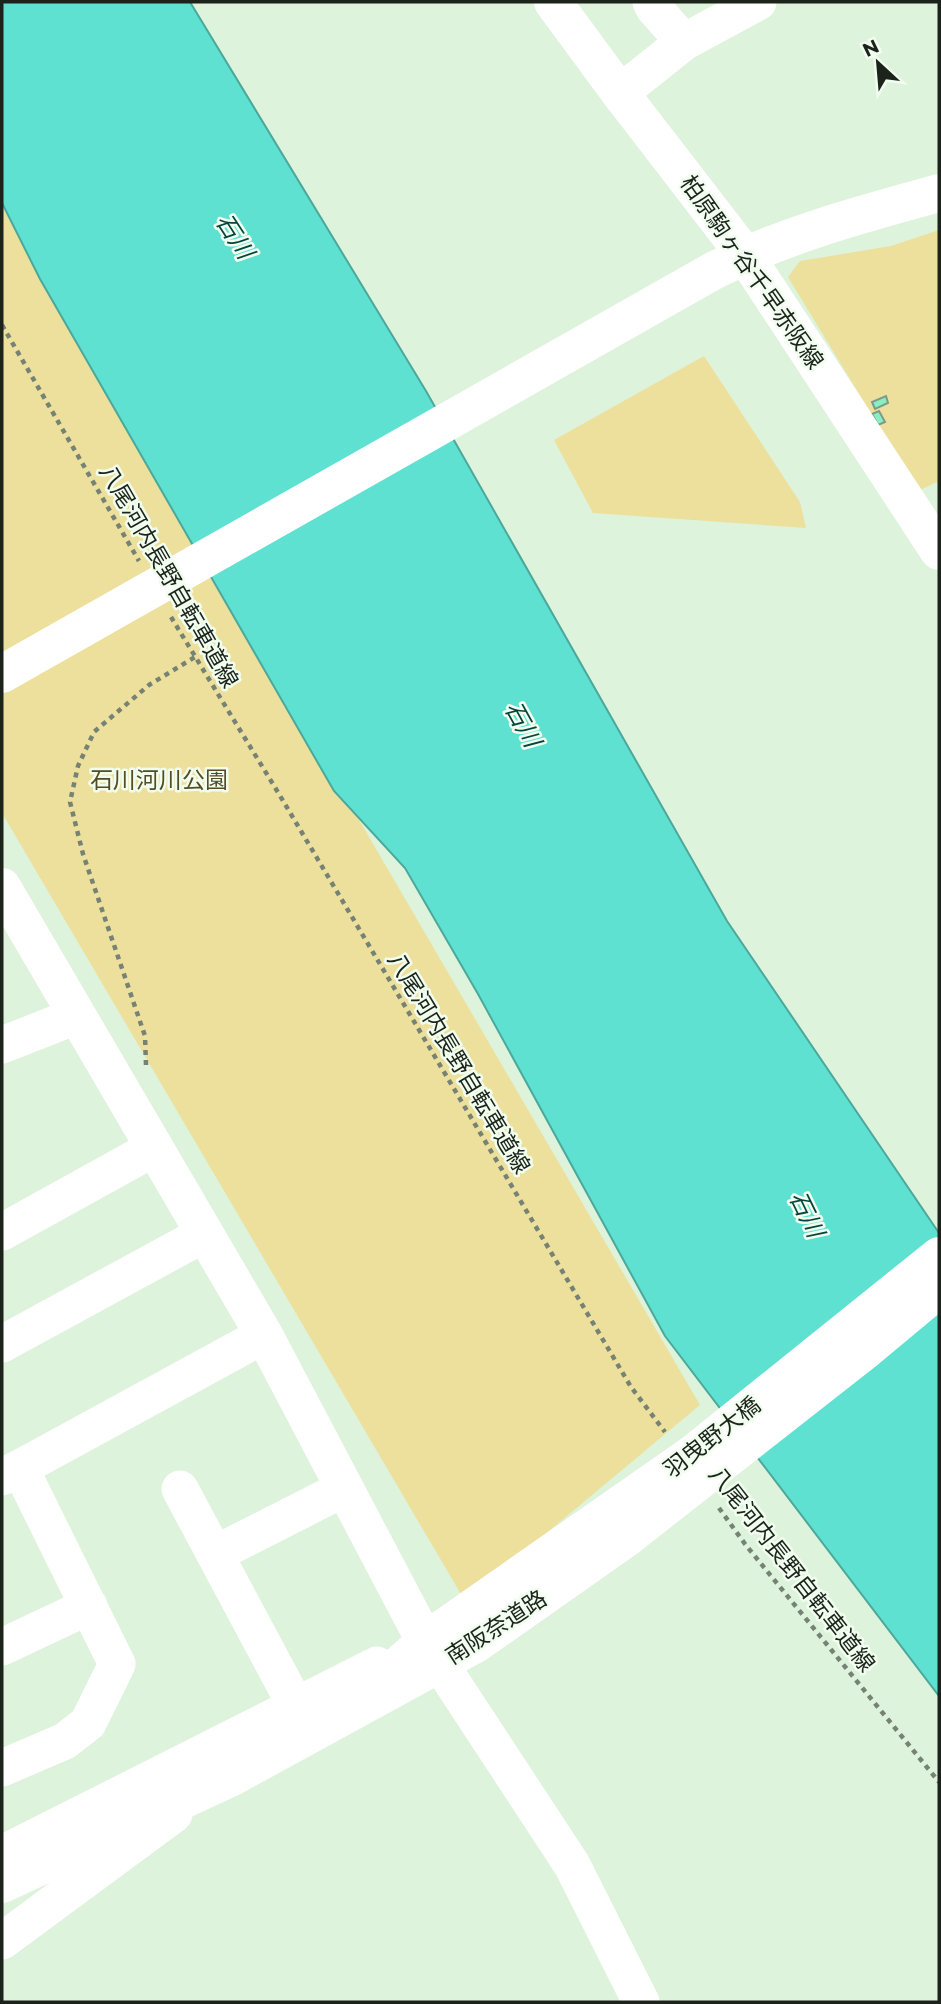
<svg xmlns="http://www.w3.org/2000/svg" width="941" height="2004" font-family="Montserrat,'Noto Sans JP',sans-serif">
  <style>
    .green { fill: #ede09c }
    .water { fill: #5fe1d2; stroke: #4ba89b; stroke-width: 2 }
    .building { fill: #88efc0; stroke: #7d9a8b; stroke-width: 2 }
    .lines { fill: none; stroke-linecap: round; stroke-linejoin: round }
    .path { stroke: #768374; stroke-width: 4.5; stroke-dasharray: 5 5; stroke-linecap: butt }
    .street { stroke: #fff; stroke-width: 37 }
    .secondary { stroke: #fff; stroke-width: 38 }
    .primary { stroke: #fff; stroke-width: 38 }
    .highway { stroke: #fff; stroke-width: 38 }
    .labels { text-anchor: middle; dominant-baseline: central; stroke-width: 5; stroke-linejoin: round; paint-order: stroke }
    .street-label { font-size: 23px; fill: #1c231b; stroke: #f1feef }
    .park-label { font-size: 23px; fill: #544c24; stroke: #f1feef }
    .water-label { font-size: 24px; font-style: italic; fill: #06443e; stroke: #f1feef }
  </style>
  <rect width="100%" height="100%" fill="#def3db"/>
  <g class="green">
    <path d="M 2,207 L 700,1405 L 465,1601 L 2,813 Z"/>
    <path d="M 939,230 L 939,485 L 937,482 L 918,491 L 788,277 L 800,261 L 891,246 Z"/>
    <path d="M 704,356 L 800,502 L 806,528 L 593,513 L 554,440 Z"/>
  </g>
  <path class="water" d="M 2,2 L 190,2 L 426,391 L 727,921 L 939,1233 L 939,1696 L 665,1336 L 478,994 L 405,868 L 334,791 L 40,279 L 2,203 Z"/>
  <g class="building">
    <path d="M 886,396 L 888,403 L 875,409 L 872,402 Z"/>
    <path d="M 879,411 L 885,422 L 878,425 L 872,414 Z"/>
  </g>
  <g class="lines">
    <g class="path">
      <path d="M 2,325 L 139,561"/>
      <path d="M 171,617 L 279,794 L 631,1387 L 665,1432"/>
      <path d="M 146,1065 L 145,1036 L 83,854 L 70,802 L 78,766 L 94,732 L 149,685 L 195,657"/>
      <path d="M 719,1508 L 745,1544 L 939,1782"/>
    </g>
    <g class="street">
      <path d="M 651,2 L 654,8 L 684,42"/>
      <path d="M 620,93 L 684,42 L 758,2"/>
      <path d="M 2,1045 L 76,1016"/>
      <path d="M 2,1232 L 154,1148"/>
      <path d="M 2,1344 L 204,1234"/>
      <path d="M 20,1468 L 264,1335"/>
      <path d="M 2,1477 L 20,1468 L 117,1664 L 88,1723 L 65,1741 L 2,1768"/>
      <path d="M 180,1489 L 296,1706"/>
      <path d="M 215,1554 L 345,1488"/>
      <path d="M 425,1641 L 572,1865 L 641,2002"/>
      <path d="M 2,1647 L 89,1606"/>
      <path d="M 359,1691 L 391,1671 L 425,1641"/>
      <path d="M 2,1854 L 377,1665"/>
      <path d="M 2,1941 L 174,1814"/>
    </g>
    <g class="secondary">
      <path d="M 2,674 L 713,271 C 784,235 862,214 939,193"/>
      <path d="M 2,887 L 264,1335 L 425,1641 L 694,1453 L 939,1256"/>
    </g>
    <path class="primary" d="M 553,2 L 620,93 L 745,255 L 939,551"/>
    <path class="highway" d="M 2,1884 L 232,1777 L 477,1643 L 625,1539 L 867,1349 L 939,1289"/>
  </g>
  <g class="labels">
    <g class="street-label">
      <text transform="translate(752 272) rotate(55)">柏原駒ヶ谷千早赤阪線</text>
      <text transform="translate(169 576) rotate(60)">八尾河内長野自転車道線</text>
      <text transform="translate(459 1063) rotate(59)">八尾河内長野自転車道線</text>
      <text transform="translate(712 1437) rotate(-38)">羽曳野大橋</text>
      <text transform="translate(792 1569) rotate(52)">八尾河内長野自転車道線</text>
      <text transform="translate(496 1627) rotate(-33)">南阪奈道路</text>
    </g>
    <g class="park-label">
      <text x="159" y="780">石川河川公園</text>
    </g>
    <g class="water-label">
      <text transform="translate(235 236) rotate(57)">石川</text>
      <text transform="translate(523 724) rotate(61)">石川</text>
      <text transform="translate(807 1214) rotate(64)">石川</text>
    </g>
  </g>
  <rect width="941" height="2004" fill="none" stroke="#1c231b" stroke-width="7"/>
  <g transform="translate(878 63) rotate(334)" stroke="#f1feef" stroke-width="5" paint-order="stroke">
  <path d="M0-5L12 26L0 18L-12 26Z" fill="#1c231b"/>
  <text y="-10" font-size="19" font-weight="bold" text-anchor="middle" fill="#1c231b">N</text>
  </g>
</svg>
